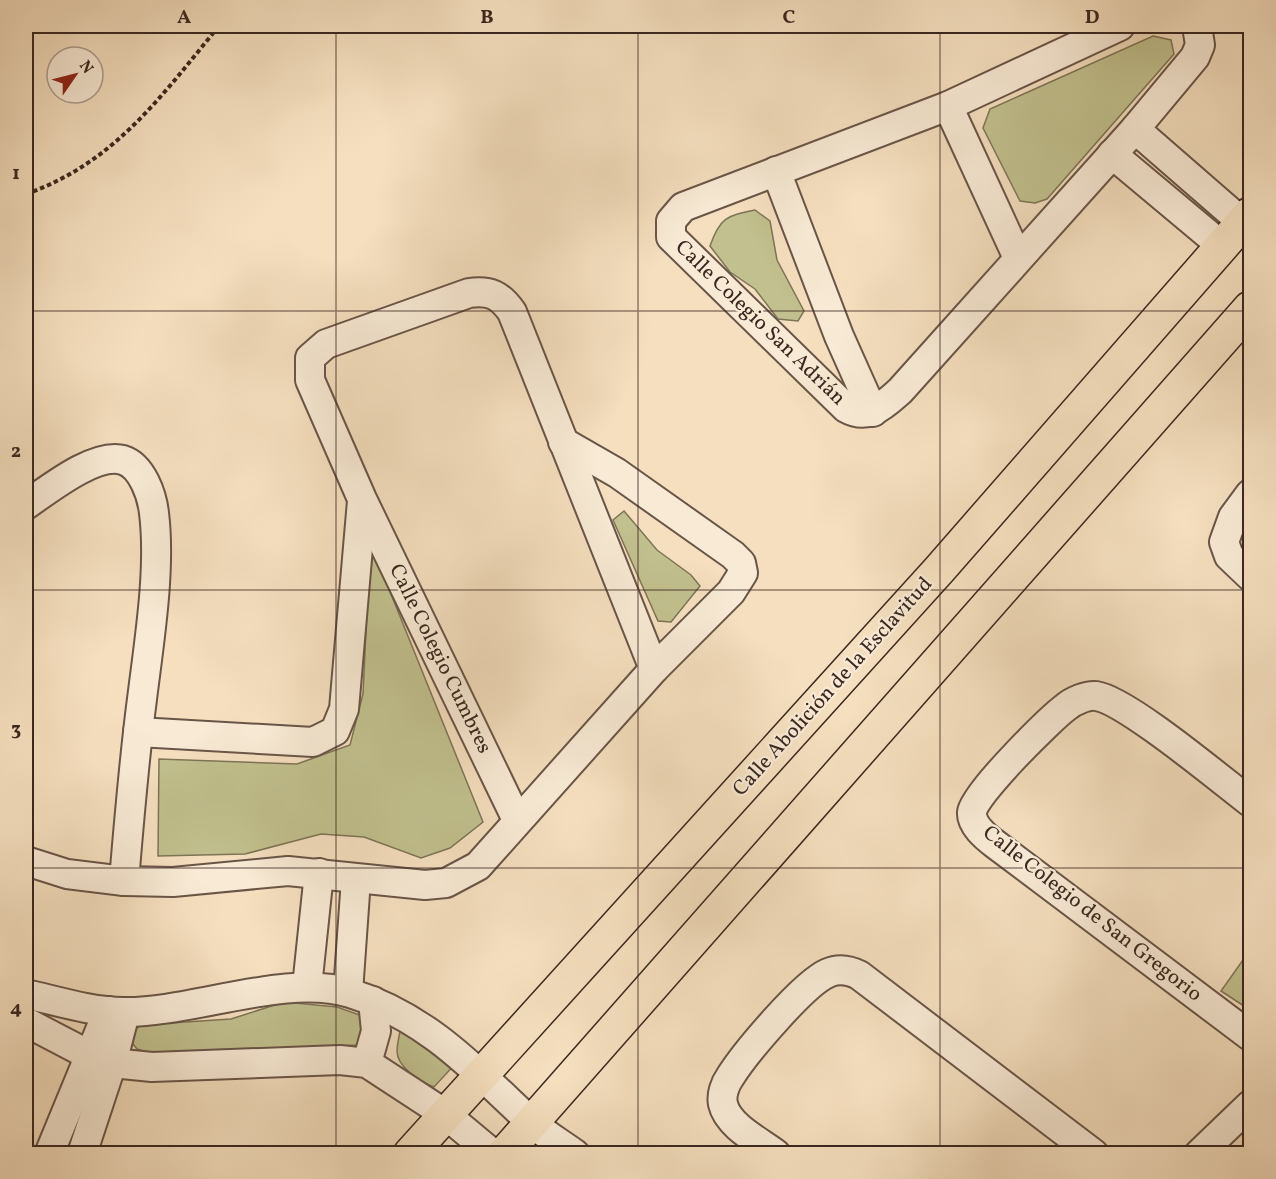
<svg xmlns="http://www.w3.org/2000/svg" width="1276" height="1179" font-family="Vollkorn,serif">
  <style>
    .green { fill: #c1c08e; stroke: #7e7457; stroke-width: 1.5 }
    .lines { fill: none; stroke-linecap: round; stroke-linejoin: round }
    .minor-casing { stroke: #695548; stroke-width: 32 }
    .major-casing { stroke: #3a2720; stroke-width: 36 }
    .path { stroke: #3a2720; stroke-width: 4; stroke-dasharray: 4.5 3; stroke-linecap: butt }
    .minor { stroke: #f8ead5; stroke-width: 28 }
    .major { stroke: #f5dfbf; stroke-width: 33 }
    .grid { fill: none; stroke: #3a2720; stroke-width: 1.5; stroke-opacity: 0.55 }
    .labels { text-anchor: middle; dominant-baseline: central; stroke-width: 4.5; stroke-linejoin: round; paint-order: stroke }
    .street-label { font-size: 21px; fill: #3a2720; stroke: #f8ead5 }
    .neatline { fill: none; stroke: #3a2720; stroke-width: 2 }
    .grid-label { font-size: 20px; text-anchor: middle; font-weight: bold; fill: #3a2720 }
  </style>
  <rect width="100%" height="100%" fill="#f5dfbf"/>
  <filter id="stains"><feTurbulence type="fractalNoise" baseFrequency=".00333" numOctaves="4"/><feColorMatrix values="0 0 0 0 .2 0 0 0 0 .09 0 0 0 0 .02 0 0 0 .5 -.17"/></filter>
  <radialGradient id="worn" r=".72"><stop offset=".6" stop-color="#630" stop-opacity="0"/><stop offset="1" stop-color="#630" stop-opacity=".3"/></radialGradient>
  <g class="green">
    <path d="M 1153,36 L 1171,40 L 1174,54 L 1047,199 L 1035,203 L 1020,201 L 983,128 L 990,109 Z"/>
    <path d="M 755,210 L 770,221 L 777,260 L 804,311 L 798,321 L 778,319 L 755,289 L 730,272 L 710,246 C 720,217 727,216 755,210 Z"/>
    <path d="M 624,511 L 657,550 L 691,575 L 700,586 L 671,622 L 658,621 L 613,520 Z"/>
    <path d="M 370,542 L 483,822 L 450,848 L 421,858 L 364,837 L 321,834 L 245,854 L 158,856 L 159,759 L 297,764 L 350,745 L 363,694 Z"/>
    <path d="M 1250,950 L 1250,1010 L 1221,991 Z"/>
    <path d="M 284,1002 L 337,1007 L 368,1018 L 359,1045 L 150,1053 L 137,1049 L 128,1038 L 140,1025 L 231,1019 Z"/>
    <path d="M 400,1031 L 457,1062 L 434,1087 C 420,1082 397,1067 397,1051 C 397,1045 399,1037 400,1031 Z"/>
  </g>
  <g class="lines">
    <g class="minor-casing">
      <g id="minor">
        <path d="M 1120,26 L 948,106 L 683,207 L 671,221 L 671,237 L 846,408 C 869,421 884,405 900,391 L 1135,129 L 1195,57 L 1200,45 L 1197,26"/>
        <path d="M 948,106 L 1018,258"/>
        <path d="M 1135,129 L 1243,223"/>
        <path d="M 1112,154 L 1222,246"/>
        <path d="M 776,171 L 839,336 L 873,412"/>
        <path d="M 1250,494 L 1233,517 L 1224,542 L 1229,556 L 1250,576"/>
        <path d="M 26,505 C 48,490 95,452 123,460 C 142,466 152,495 154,513 C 161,570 149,642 142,699 C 134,760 129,821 124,881"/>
        <path d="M 138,732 L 313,742 L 335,731 L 344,709 L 362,501"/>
        <path d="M 1250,802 C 1221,780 1126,700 1096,696 C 1087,695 1073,701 1066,707 C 1050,719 973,795 972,812 C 971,825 986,837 995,844 L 1250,1036"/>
        <path d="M 517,820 L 362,499 L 310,380 L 310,358 L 326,344 L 469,293 C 490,290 500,295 512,312 L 654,669"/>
        <path d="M 26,861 L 67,874 L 124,881 L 173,882 L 288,871 L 425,885 L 446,883 L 478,866 L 654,669 L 731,592 L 743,573 L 741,563 L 733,555 L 617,473 L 563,442"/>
        <path d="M 307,987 L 319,873"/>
        <path d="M 348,992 L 356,879"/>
        <path d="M 26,994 C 57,1001 92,1012 124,1012 C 192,1013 287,973 350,993 C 427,1017 474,1069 530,1121 C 544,1134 560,1143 575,1154"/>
        <path d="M 26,1022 L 89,1055 L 112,1063 L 152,1067 L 340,1060 L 367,1063 L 445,1114 L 493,1154"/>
        <path d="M 367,1063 L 376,1031 L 373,1001"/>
        <path d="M 49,1154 L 108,1011"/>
        <path d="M 82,1154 L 112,1063 L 125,1013"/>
        <path d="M 776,1154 C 759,1141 728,1126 723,1104 C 721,1095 725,1084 730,1077 C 745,1053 804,983 828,973 C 839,968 849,970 859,975 L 1094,1154"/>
        <path d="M 1199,1154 L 1250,1105"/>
      </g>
    </g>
    <g class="major-casing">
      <g id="major">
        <path d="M 410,1154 L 939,570 L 1250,214"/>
        <path d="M 504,1154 L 1250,308"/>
      </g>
    </g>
    <path class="path" d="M 26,194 C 115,163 162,95 219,26"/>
    <use href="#minor" class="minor"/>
    <use href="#major" class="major"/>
  </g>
  <path class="grid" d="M 336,26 L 336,1154M 638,26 L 638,1154M 940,26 L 940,1154M 26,311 L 1250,311M 26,590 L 1250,590M 26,868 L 1250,868"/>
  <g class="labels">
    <g class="street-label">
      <text transform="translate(760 323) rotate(44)">Calle Colegio San Adrián</text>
      <text transform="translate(440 659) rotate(64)">Calle Colegio Cumbres</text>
      <text transform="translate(833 687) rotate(-48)">Calle Abolición de la Esclavitud</text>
      <text transform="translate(1092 914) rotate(38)">Calle Colegio de San Gregorio</text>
    </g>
  </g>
  <rect width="1276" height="1179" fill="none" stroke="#f5dfbf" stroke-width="66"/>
  <g transform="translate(75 75) rotate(55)"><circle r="28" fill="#f8ead5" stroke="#ac9c8d" stroke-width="1.5"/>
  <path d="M0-4.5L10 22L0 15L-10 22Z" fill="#8f2418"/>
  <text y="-9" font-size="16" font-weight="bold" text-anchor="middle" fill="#3a2720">N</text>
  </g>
  <rect x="33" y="33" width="1210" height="1113" class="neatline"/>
  <g class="grid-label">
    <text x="184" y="23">A</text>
    <text x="487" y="23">B</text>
    <text x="789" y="23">C</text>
    <text x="1092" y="23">D</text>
    <text x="16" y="179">1</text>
    <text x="16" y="457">2</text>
    <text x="16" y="735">3</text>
    <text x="16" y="1014">4</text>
  </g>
  <rect width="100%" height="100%" filter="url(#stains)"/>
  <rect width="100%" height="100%" fill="url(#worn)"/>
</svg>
